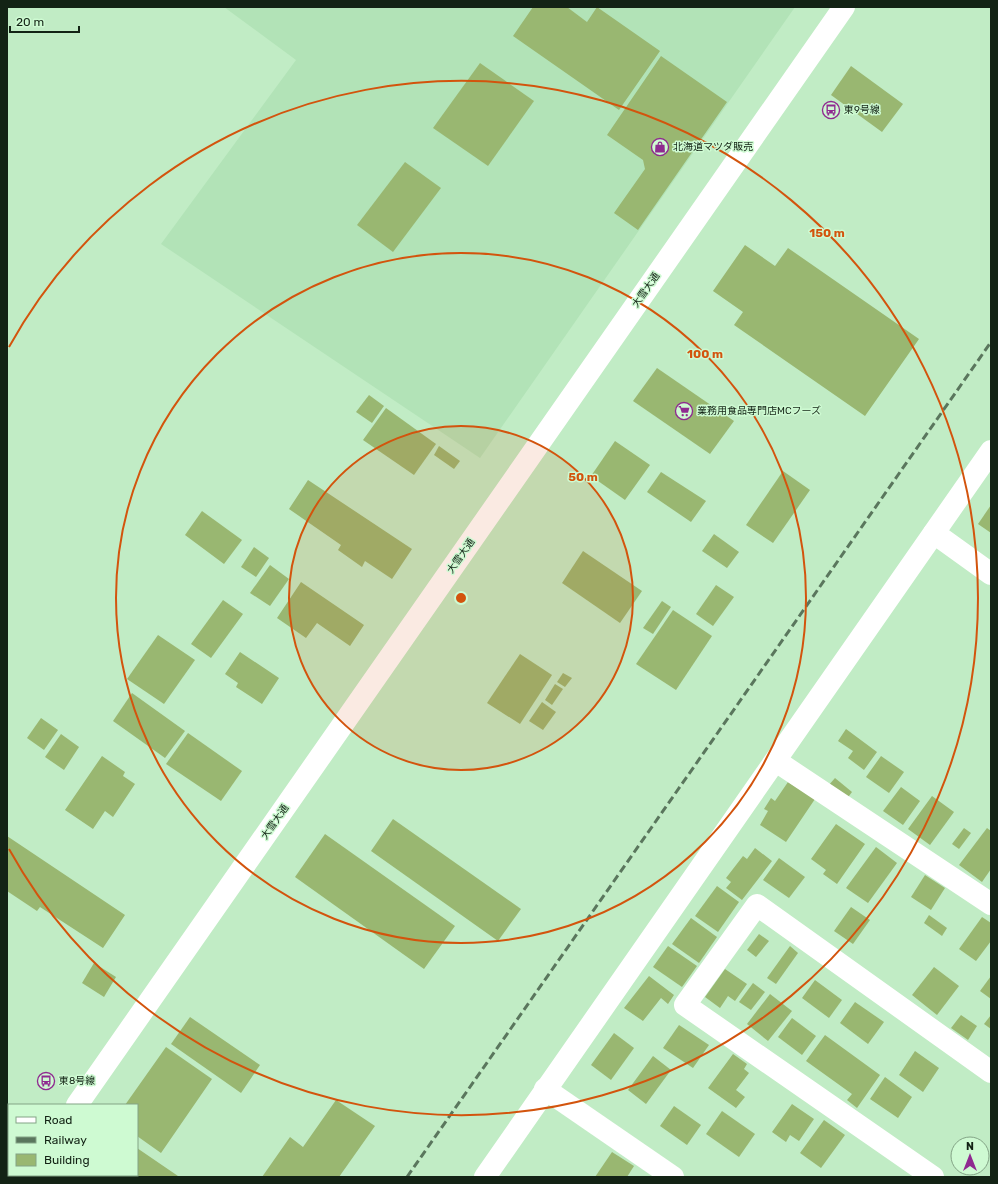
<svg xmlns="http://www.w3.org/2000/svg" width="998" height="1184" font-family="Rubik,'Noto Sans JP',sans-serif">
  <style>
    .built { fill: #b2e3b7 }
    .building { fill: #99b771 }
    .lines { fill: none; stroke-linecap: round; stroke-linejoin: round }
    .minor { stroke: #fff; stroke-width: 22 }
    .highway { stroke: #fff; stroke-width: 22 }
    .rail { stroke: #5a765d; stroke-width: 3; stroke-dasharray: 8 4; stroke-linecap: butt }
    .ring { fill: none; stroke: #d3540d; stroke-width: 2 }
    .labels { text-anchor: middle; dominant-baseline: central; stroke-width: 3; stroke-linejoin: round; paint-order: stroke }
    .poi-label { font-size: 10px; fill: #132315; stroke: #cefad2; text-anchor: start }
    .street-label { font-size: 10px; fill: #132315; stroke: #cefad2 }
    .centre { fill: #d3540d; stroke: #cefad2; stroke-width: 2 }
    .ring-label { font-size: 12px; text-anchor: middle; font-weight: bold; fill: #d3540d; stroke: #cefad2; stroke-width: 3; stroke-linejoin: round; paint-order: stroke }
  </style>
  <rect width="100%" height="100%" fill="#c1ecc5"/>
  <path class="built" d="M 224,7 L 795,7 L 480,458 L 161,244 L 296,60 Z"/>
  <g class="building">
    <path d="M 533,7 L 567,7 L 587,22 L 597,7 L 660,51 L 619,110 L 513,36 Z"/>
    <path d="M 661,56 L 727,102 L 638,230 L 614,213 L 645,169 L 643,160 L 607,135 Z"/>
    <path d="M 480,63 L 534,101 L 488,166 L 433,128 Z"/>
    <path d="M 851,66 L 903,104 L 882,132 L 831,95 Z"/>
    <path d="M 405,162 L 441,188 L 393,252 L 357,225 Z"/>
    <path d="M 745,245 L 775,266 L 788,248 L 919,339 L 865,416 L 734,325 L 743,312 L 713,291 Z"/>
    <path d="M 657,368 L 734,421 L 710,454 L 633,401 Z"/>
    <path d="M 369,395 L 384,406 L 372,423 L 356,412 Z"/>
    <path d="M 386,408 L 436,444 L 414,475 L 363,440 Z"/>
    <path d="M 615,441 L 650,465 L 625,500 L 591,476 Z"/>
    <path d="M 439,446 L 460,461 L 454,469 L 434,455 Z"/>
    <path d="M 783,471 L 810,490 L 773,543 L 746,525 Z"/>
    <path d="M 661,472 L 706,501 L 691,522 L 647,492 Z"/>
    <path d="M 308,480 L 412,549 L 392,579 L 365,561 L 362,567 L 338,550 L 341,545 L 289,509 Z"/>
    <path d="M 991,505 L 991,533 L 978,524 Z"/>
    <path d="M 202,511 L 242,540 L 224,564 L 185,535 Z"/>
    <path d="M 714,534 L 739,552 L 727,568 L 702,551 Z"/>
    <path d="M 254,547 L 269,558 L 256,577 L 241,567 Z"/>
    <path d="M 583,551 L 642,591 L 620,623 L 562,583 Z"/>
    <path d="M 270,565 L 289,579 L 270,606 L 250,593 Z"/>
    <path d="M 301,582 L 364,625 L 350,646 L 317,623 L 306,638 L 277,618 Z"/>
    <path d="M 716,585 L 734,597 L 713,626 L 696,614 Z"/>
    <path d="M 223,600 L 243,614 L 211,658 L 191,644 Z"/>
    <path d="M 662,601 L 671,607 L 653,634 L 643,628 Z"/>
    <path d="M 673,610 L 712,636 L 676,690 L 636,664 Z"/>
    <path d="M 158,635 L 195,660 L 164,704 L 127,679 Z"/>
    <path d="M 240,652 L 279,678 L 262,704 L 236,687 L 238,683 L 225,674 Z"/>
    <path d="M 520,654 L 552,675 L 520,724 L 487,703 Z"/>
    <path d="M 563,673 L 572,678 L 565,687 L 557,682 Z"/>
    <path d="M 555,684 L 563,689 L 552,705 L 545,700 Z"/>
    <path d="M 132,693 L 185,731 L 165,758 L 113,721 Z"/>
    <path d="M 542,702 L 556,712 L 543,730 L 529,721 Z"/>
    <path d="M 41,718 L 58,730 L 44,750 L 27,738 Z"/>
    <path d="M 846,729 L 877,752 L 864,770 L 848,758 L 853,751 L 838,741 Z"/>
    <path d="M 188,733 L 242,771 L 221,801 L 166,764 Z"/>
    <path d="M 61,734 L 79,747 L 64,770 L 45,757 Z"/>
    <path d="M 102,756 L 125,772 L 123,776 L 135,784 L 113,817 L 105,811 L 93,829 L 65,810 Z"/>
    <path d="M 881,756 L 904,772 L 889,793 L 866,777 Z"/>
    <path d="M 835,778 L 852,792 L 846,800 L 828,786 Z"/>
    <path d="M 788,782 L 815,799 L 786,842 L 760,825 L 768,811 L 764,809 L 771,798 L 775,801 Z"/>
    <path d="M 901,787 L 920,801 L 903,825 L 883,811 Z"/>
    <path d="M 932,796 L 954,812 L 930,845 L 908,829 Z"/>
    <path d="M 393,819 L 521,909 L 498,941 L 371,851 Z"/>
    <path d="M 836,824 L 865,844 L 837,884 L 823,874 L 826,870 L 811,859 Z"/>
    <path d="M 964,828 L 971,833 L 959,849 L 952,844 Z"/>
    <path d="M 987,828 L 991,831 L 991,869 L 982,882 L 959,865 Z"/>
    <path d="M 325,834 L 455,926 L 424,969 L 295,877 Z"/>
    <path d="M 7,836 L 125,915 L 103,948 L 40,907 L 37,911 L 7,891 Z"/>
    <path d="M 876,847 L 897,863 L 868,903 L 846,888 Z"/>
    <path d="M 755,848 L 772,861 L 742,900 L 726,888 L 731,882 L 726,878 L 743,856 L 747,859 Z"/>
    <path d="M 779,858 L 805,877 L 789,898 L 763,880 Z"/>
    <path d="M 925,875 L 945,888 L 931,910 L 911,897 Z"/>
    <path d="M 717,886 L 739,902 L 718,932 L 695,916 Z"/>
    <path d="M 851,907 L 870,920 L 853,944 L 834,931 Z"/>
    <path d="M 929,915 L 947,928 L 942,936 L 924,923 Z"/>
    <path d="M 982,917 L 991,923 L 991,941 L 976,961 L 959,949 Z"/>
    <path d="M 691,918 L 717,937 L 699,963 L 672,944 Z"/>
    <path d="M 759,934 L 769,941 L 756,957 L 747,950 Z"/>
    <path d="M 668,946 L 697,966 L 682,987 L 653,967 Z"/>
    <path d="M 790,946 L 798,953 L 776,984 L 767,978 Z"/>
    <path d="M 94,963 L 116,977 L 104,997 L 82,983 Z"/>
    <path d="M 934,967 L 959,986 L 937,1015 L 912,995 Z"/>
    <path d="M 725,969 L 747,984 L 735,1001 L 728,996 L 720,1008 L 705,997 Z"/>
    <path d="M 649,976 L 674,995 L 668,1004 L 661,998 L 643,1021 L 624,1008 Z"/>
    <path d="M 991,976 L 991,999 L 980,991 Z"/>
    <path d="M 815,980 L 842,1000 L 829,1018 L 802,998 Z"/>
    <path d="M 753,983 L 765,992 L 751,1010 L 739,1002 Z"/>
    <path d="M 770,994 L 792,1011 L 768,1041 L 747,1024 Z"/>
    <path d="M 855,1002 L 884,1022 L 868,1044 L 840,1023 Z"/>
    <path d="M 961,1015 L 977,1026 L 968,1040 L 951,1028 Z"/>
    <path d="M 991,1015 L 991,1029 L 984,1024 Z"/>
    <path d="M 190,1017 L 260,1065 L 241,1093 L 171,1044 Z"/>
    <path d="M 792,1018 L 816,1036 L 802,1055 L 778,1037 Z"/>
    <path d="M 679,1025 L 709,1045 L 693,1068 L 663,1048 Z"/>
    <path d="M 614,1033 L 634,1048 L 611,1080 L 591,1065 Z"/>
    <path d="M 825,1035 L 880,1075 L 857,1108 L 847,1100 L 852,1094 L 806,1061 Z"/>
    <path d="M 166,1047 L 212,1079 L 161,1153 L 137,1136 L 137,1105 L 125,1105 Z"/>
    <path d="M 915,1051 L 939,1068 L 923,1092 L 899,1075 Z"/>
    <path d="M 733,1054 L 747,1064 L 744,1069 L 749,1073 L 736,1090 L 745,1097 L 736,1108 L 708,1088 Z"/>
    <path d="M 653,1056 L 671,1070 L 646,1104 L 628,1090 Z"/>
    <path d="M 885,1077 L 912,1097 L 898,1118 L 870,1099 Z"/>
    <path d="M 336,1100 L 375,1126 L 339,1177 L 262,1177 L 290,1137 L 303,1147 Z"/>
    <path d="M 792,1104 L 814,1119 L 799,1141 L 790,1135 L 786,1142 L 772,1132 Z"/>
    <path d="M 674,1106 L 701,1125 L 687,1145 L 660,1126 Z"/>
    <path d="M 722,1111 L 755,1134 L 739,1157 L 706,1134 Z"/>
    <path d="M 824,1120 L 845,1135 L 821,1168 L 800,1153 Z"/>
    <path d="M 137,1148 L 178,1176 L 177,1177 L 113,1177 L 110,1175 L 137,1175 Z"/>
    <path d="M 612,1152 L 634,1166 L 627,1177 L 595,1177 Z"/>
  </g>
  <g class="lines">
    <g class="minor">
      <path d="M 934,533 L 991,574"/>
      <path d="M 776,761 L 991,904"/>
      <path d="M 545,1089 L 673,1177"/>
      <path d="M 485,1177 L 991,451"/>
      <path d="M 933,1177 L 685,1005 L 757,905 L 991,1072"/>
    </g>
    <g class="highway">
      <path d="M 77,1105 L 844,7"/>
      <path d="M 26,1177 L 28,1175"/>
    </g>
    <path class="rail" d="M 407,1177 L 991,342"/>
  </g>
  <circle cx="461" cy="598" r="172" fill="#d3540d" fill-opacity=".12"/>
  <g class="ring">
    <circle cx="461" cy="598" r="172"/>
    <circle cx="461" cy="598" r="345"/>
    <path d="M9 347A517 517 0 1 1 9 849"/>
  </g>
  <defs>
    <g id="bus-ring" transform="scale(0.9)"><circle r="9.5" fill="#cefad2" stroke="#8f2a90" stroke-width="1.5"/><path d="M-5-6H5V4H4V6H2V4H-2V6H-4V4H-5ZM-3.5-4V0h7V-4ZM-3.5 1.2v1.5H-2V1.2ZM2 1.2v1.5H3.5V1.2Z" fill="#8f2a90"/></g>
    <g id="shop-ring" transform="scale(0.9)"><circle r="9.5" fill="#cefad2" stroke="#8f2a90" stroke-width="1.5"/><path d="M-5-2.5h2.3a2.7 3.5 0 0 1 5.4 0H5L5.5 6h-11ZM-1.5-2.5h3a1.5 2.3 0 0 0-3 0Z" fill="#8f2a90"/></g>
    <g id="supermarket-ring" transform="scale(0.9)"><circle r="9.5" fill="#cefad2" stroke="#8f2a90" stroke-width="1.5"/><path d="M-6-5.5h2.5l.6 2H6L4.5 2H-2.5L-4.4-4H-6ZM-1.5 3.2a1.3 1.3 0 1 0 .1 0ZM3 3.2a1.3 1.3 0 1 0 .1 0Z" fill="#8f2a90"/></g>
  </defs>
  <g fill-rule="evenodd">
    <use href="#bus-ring" x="831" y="110"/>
    <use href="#shop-ring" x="660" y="147"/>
    <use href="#supermarket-ring" x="684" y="411"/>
    <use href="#bus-ring" x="46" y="1081"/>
  </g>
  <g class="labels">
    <g class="poi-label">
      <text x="844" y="110">東9号線</text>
      <text x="673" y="147">北海道マツダ販売</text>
      <text x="697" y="411">業務用食品専門店MCフーズ</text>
      <text x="59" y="1081">東8号線</text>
    </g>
    <g class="street-label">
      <text transform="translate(646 290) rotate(-55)">大雪大通</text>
      <text transform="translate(461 556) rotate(-55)">大雪大通</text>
      <text transform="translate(275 822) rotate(-55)">大雪大通</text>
    </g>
  </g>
  <circle cx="461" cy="598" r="6" class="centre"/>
  <g class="ring-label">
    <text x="827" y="237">150 m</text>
    <text x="705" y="358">100 m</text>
    <text x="583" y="481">50 m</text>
  </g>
  <rect width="998" height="1184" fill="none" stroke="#132315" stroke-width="16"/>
  <rect x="8" y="1104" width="130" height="72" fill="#cefad2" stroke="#83a486"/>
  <rect x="16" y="1117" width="20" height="6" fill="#ffffff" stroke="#83a486"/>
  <text x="44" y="1124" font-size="12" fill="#132315">Road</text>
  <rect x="16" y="1137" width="20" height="6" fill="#5a765d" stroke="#83a486"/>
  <text x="44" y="1144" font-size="12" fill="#132315">Railway</text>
  <rect x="16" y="1154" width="20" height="12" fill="#99b771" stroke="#83a486"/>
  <text x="44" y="1164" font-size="12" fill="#132315">Building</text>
  <g transform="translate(970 1156)"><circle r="19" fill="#cefad2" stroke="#83a486"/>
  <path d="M0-3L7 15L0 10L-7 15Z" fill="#8f2a90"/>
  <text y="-6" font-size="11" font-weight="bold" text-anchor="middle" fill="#132315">N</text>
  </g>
  <path d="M10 26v6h69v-6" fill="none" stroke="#132315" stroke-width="2"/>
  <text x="16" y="26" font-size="12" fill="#132315" stroke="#cefad2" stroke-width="3" paint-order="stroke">20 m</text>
</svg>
